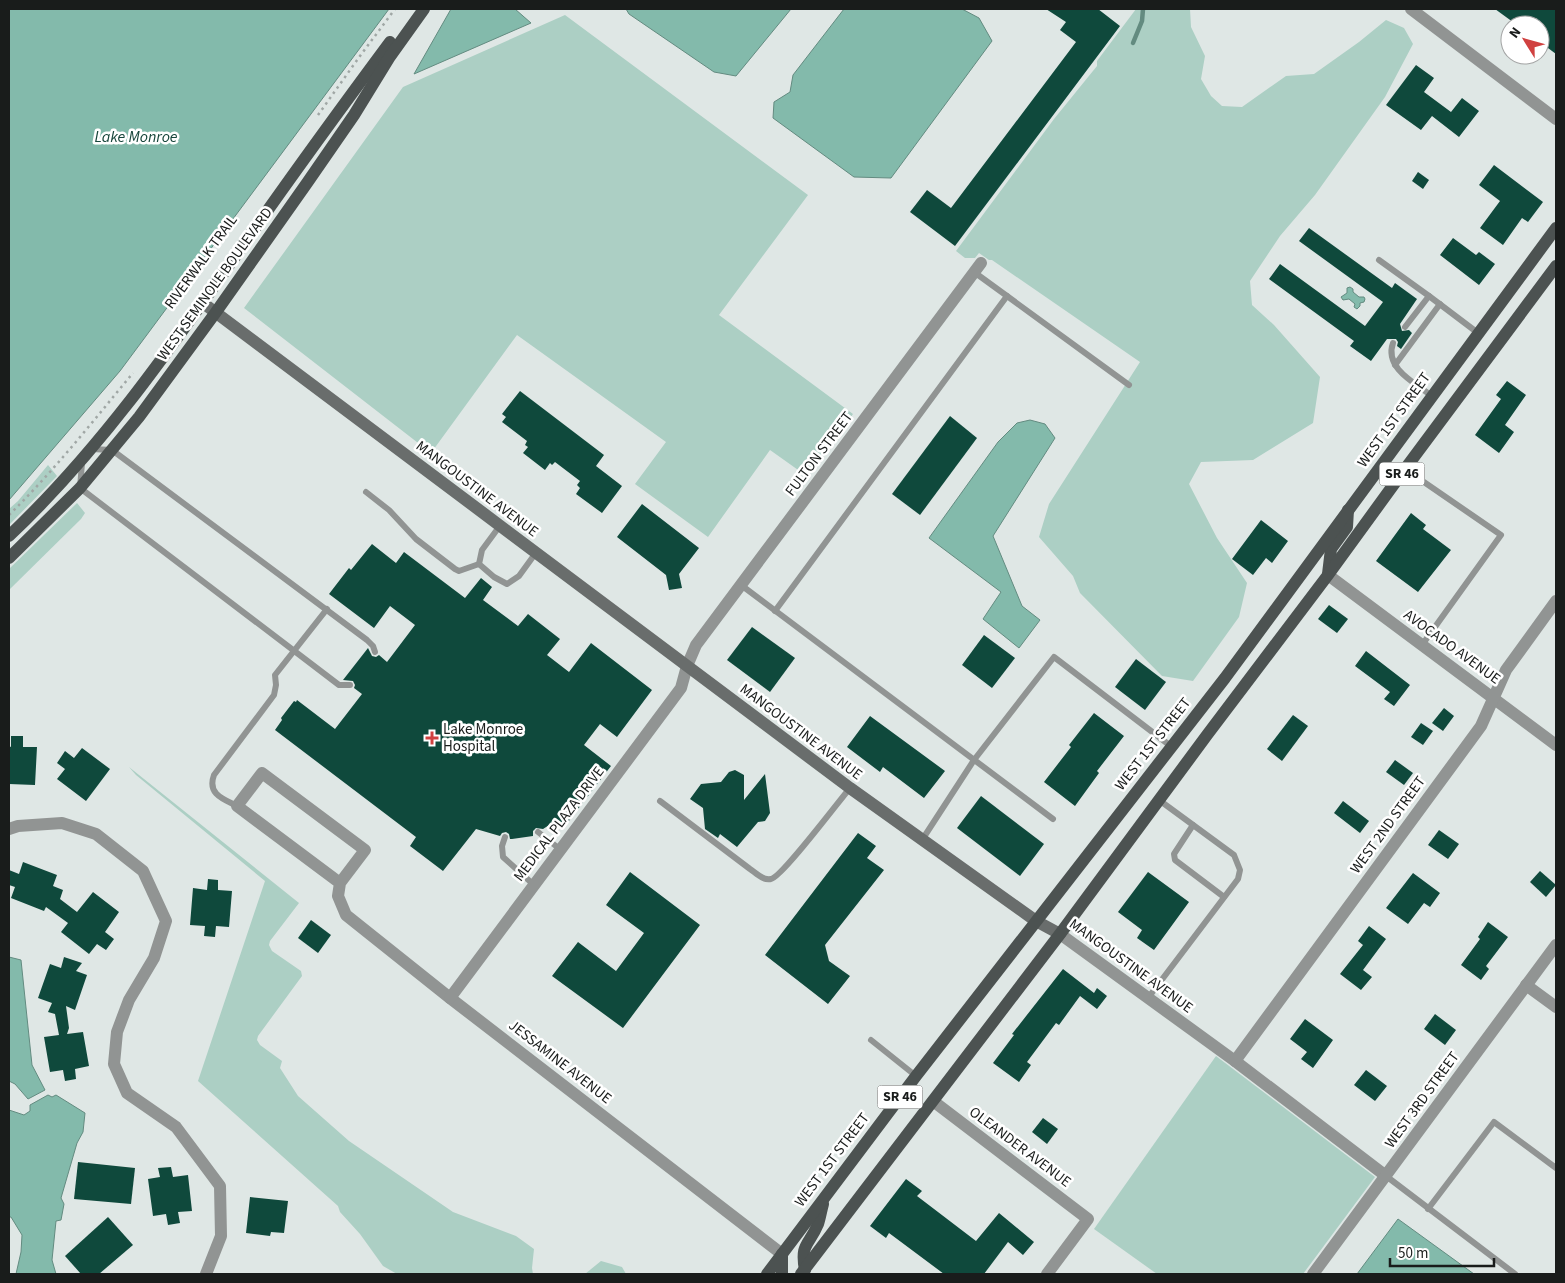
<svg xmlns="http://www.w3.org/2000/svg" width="1565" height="1283" font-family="'Source Sans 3',sans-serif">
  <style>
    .green { fill: #accfc4 }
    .water { fill: #83baab; stroke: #638b80 }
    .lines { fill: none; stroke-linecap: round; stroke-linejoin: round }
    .stream { stroke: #638b80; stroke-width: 4.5 }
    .building { fill: #0f493c }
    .path { stroke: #a0a7a5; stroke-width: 2.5; stroke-dasharray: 2.5 4; stroke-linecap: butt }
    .lane { stroke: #919493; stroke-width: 6 }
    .street { stroke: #919493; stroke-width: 12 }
    .secondary { stroke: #696d6c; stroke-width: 12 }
    .primary { stroke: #4c5251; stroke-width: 12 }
    .poi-dot { fill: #d04140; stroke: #fff; stroke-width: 2 }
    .labels { text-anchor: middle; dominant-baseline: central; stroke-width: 5; stroke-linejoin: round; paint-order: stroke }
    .shield { fill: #fff; stroke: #5e605f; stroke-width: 1 }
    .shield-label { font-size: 14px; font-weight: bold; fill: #191c1b }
    .street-label { font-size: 15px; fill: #191c1b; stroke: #fff }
    .poi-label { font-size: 15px; fill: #191c1b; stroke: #fff; text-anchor: start }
    .water-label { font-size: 16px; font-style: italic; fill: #16453a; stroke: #fff }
  </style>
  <rect width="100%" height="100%" fill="#dfe7e5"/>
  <g class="green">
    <path d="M 1136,9 L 1190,9 L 1191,27 L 1205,56 L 1201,79 L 1211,96 L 1222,106 L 1242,107 L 1286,76 L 1314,74 L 1359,42 L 1386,20 L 1404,28 L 1413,44 L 1385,97 L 1315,195 L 1280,236 L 1250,281 L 1252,305 L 1274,325 L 1320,377 L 1313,423 L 1253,460 L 1201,462 L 1189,484 L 1217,538 L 1247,583 L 1239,617 L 1193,681 L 1162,676 L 1080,593 L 1073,576 L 1039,537 L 1049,504 L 1140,362 L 992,260 L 989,260 L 979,253 L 975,258 L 965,258 L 956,251 L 1054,119 L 1097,66 L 1097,61 Z"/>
    <path d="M 565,15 L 808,195 L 719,315 L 853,414 L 808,477 L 770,450 L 708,537 L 635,484 L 666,442 L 517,335 L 431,453 L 244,308 L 403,87 Z"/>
    <path d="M 48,465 L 57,476 L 9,525 L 9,509 L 18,501 Z"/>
    <path d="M 77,503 L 85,513 L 81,519 L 9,590 L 9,569 Z"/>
    <path d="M 129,767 L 299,903 L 270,941 L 269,945 L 272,951 L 301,971 L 302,976 L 258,1036 L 257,1040 L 260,1045 L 282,1061 L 280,1068 L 298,1096 L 349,1141 L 453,1212 L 516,1236 L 534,1249 L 532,1268 L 533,1274 L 397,1274 L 383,1266 L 360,1234 L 340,1212 L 338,1206 L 198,1081 L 265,881 L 136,775 Z"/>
    <path d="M 1216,1056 L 1375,1177 L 1303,1274 L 1157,1274 L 1094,1229 Z"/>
    <path d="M 601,1261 L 622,1267 L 626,1274 L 585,1274 Z"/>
  </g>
  <g class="water">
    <path d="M 9,9 L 389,9 L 120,371 L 9,500 Z"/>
    <path d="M 451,9 L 515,9 L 531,23 L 414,74 Z"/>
    <path d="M 626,9 L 791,9 L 736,76 L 714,72 L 629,14 Z"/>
    <path d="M 844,9 L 962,9 L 979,18 L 992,41 L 891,178 L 854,177 L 773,118 L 774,102 L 790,92 L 793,75 Z"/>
    <path d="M 1350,287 L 1353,289 L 1353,292 L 1359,297 L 1364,297 L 1365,299 L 1364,302 L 1360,303 L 1360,306 L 1357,309 L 1354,307 L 1355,304 L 1349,299 L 1343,300 L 1341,297 L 1347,293 L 1347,288 Z"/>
    <path d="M 1030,420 L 1045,424 L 1055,438 L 993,536 L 1022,606 L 1040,620 L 1019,648 L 983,619 L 1001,592 L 929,538 L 998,442 L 1017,423 Z"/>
    <path d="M 9,957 L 21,960 L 32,1065 L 45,1090 L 28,1099 L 15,1084 L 9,1081 Z"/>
    <path d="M 48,1095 L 52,1097 L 56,1095 L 85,1113 L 83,1132 L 77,1143 L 61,1198 L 64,1204 L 61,1220 L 56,1221 L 52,1260 L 56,1274 L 16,1274 L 21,1252 L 22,1235 L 11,1217 L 9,1217 L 9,1110 L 24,1115 L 30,1111 L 30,1105 Z"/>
    <path d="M 1398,1219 L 1474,1274 L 1357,1274 Z"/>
  </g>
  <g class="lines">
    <path class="stream" d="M 1133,43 L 1142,21 L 1143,9"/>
  </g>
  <g class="building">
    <path d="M 1046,9 L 1098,9 L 1120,26 L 955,246 L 910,212 L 927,190 L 951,208 L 1076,42 L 1060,30 L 1066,22 Z"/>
    <path d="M 1495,9 L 1556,9 L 1556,54 L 1540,42 L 1540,25 L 1517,25 Z"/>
    <path d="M 1416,65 L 1434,78 L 1424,92 L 1451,112 L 1462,98 L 1479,111 L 1459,137 L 1432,116 L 1421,130 L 1386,105 Z"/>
    <path d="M 1494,165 L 1543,202 L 1528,222 L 1522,218 L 1503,245 L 1480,228 L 1500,201 L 1479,185 Z"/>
    <path d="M 1418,172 L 1429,180 L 1423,189 L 1412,181 Z"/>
    <path d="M 1309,228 L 1392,288 L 1395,283 L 1417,299 L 1400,324 L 1402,331 L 1409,330 L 1412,333 L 1401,349 L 1397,346 L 1398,342 L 1396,339 L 1387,339 L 1371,361 L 1350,346 L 1354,341 L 1269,279 L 1280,264 L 1365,326 L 1383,302 L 1299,241 Z"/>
    <path d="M 1453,238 L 1476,255 L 1479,252 L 1495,264 L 1479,285 L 1440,255 Z"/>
    <path d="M 1507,381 L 1526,395 L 1505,425 L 1514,432 L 1499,453 L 1475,435 L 1501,399 L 1496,395 Z"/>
    <path d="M 520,391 L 604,455 L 596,466 L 622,486 L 602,513 L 576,494 L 580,488 L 577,485 L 580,481 L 555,462 L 552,465 L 550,463 L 545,470 L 523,453 L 528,447 L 525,445 L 527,441 L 502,422 L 506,417 L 502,414 Z"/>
    <path d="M 950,416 L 977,438 L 920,515 L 892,494 Z"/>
    <path d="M 642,504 L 699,548 L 679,574 L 682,588 L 669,590 L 666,575 L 617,537 Z"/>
    <path d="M 1411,513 L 1426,525 L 1423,529 L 1451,550 L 1418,592 L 1376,561 Z"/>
    <path d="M 1261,520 L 1288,541 L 1272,563 L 1266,558 L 1253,575 L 1232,559 Z"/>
    <path d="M 372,544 L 396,563 L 404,552 L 465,598 L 481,578 L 492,587 L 483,600 L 518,626 L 528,614 L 560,639 L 547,655 L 569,672 L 591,643 L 652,690 L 617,737 L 600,724 L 584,745 L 611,766 L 565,826 L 557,820 L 543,829 L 536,828 L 533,831 L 533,836 L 512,839 L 510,839 L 509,834 L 506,832 L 502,833 L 500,836 L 476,829 L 443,871 L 410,846 L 416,837 L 275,730 L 282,720 L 281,718 L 294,701 L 296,702 L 297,700 L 335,729 L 362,694 L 354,688 L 355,685 L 353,681 L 343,680 L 368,648 L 372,656 L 376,657 L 379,655 L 387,662 L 415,625 L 390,606 L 374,628 L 329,594 L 349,568 L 351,570 Z"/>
    <path d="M 1329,605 L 1348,619 L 1337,633 L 1318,619 Z"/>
    <path d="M 752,627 L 795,658 L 770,692 L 727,660 Z"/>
    <path d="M 984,635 L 1015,658 L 992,688 L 962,665 Z"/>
    <path d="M 1366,651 L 1410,685 L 1394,706 L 1384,699 L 1390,692 L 1355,666 Z"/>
    <path d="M 1136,659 L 1166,682 L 1145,710 L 1115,687 Z"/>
    <path d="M 1444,708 L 1454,716 L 1443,731 L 1432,723 Z"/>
    <path d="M 1094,713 L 1124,736 L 1097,771 L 1099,773 L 1075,806 L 1044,782 L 1071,747 L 1069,745 Z"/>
    <path d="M 1293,715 L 1308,726 L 1282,761 L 1267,749 Z"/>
    <path d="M 870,716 L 945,771 L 924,798 L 883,767 L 880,772 L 847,747 Z"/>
    <path d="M 1421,723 L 1433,731 L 1423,745 L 1411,737 Z"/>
    <path d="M 11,736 L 23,736 L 23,747 L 37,747 L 35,785 L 9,784 L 9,746 L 11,747 Z"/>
    <path d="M 82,748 L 110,769 L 86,801 L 57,779 L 65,769 L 57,763 L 65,751 L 74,758 Z"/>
    <path d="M 1395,760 L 1413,773 L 1404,785 L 1386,772 Z"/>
    <path d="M 735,770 L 744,775 L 744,800 L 765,774 L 770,813 L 765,821 L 758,822 L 737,847 L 720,834 L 718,838 L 705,829 L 703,808 L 690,799 L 701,784 L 721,782 L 729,772 Z"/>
    <path d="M 981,796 L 1044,844 L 1020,876 L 957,828 Z"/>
    <path d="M 1343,801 L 1369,821 L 1360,833 L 1334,813 Z"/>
    <path d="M 1439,830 L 1459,844 L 1448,859 L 1428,845 Z"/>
    <path d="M 858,833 L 876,846 L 867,858 L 884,870 L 825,945 L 829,961 L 850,976 L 828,1004 L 765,955 Z"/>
    <path d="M 23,862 L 57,875 L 53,886 L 63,890 L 60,899 L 77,912 L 93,892 L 119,912 L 105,932 L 114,939 L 106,950 L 97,944 L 89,954 L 61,932 L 68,923 L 46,907 L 44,911 L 11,898 L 15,887 L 9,885 L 9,870 L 19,874 Z"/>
    <path d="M 1540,871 L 1556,885 L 1546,897 L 1530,882 Z"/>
    <path d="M 630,872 L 700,925 L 623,1028 L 552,976 L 578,942 L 616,971 L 644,933 L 606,905 Z"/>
    <path d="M 1148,872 L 1189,902 L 1154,950 L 1137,938 L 1142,930 L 1118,912 Z"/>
    <path d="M 1413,873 L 1440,893 L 1430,907 L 1424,903 L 1408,924 L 1386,908 Z"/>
    <path d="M 208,879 L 218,880 L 218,890 L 232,891 L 229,927 L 216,926 L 215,937 L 204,936 L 205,926 L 190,925 L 193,888 L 207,890 Z"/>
    <path d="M 311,920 L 331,935 L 318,953 L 298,938 Z"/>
    <path d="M 1488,922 L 1508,937 L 1486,966 L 1489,969 L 1481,980 L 1461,965 L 1480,939 L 1478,937 Z"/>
    <path d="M 1369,926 L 1386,939 L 1363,970 L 1372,977 L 1361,990 L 1340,974 L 1363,945 L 1358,941 Z"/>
    <path d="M 64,957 L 82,963 L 76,971 L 87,975 L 75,1010 L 66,1006 L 69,1028 L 67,1034 L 83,1032 L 89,1066 L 75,1069 L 76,1079 L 65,1081 L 63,1070 L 50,1072 L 44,1037 L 59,1035 L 55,1014 L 48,1012 L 52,1003 L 38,998 L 50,964 L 61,968 Z"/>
    <path d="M 1063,969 L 1094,993 L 1097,988 L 1107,996 L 1097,1009 L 1080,996 L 1059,1025 L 1056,1023 L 1027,1062 L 1031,1065 L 1019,1082 L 993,1063 L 1014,1035 L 1012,1034 Z"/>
    <path d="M 1435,1014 L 1456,1030 L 1445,1045 L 1424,1029 Z"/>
    <path d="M 1305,1019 L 1333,1040 L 1313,1068 L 1301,1059 L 1307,1052 L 1290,1039 Z"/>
    <path d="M 1366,1070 L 1387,1086 L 1375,1101 L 1354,1085 Z"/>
    <path d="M 1043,1118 L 1058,1129 L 1047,1144 L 1032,1132 Z"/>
    <path d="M 78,1162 L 135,1168 L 131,1204 L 74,1199 Z"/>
    <path d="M 171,1167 L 173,1177 L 188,1175 L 192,1211 L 178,1212 L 180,1223 L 168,1225 L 166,1214 L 153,1216 L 148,1179 L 160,1177 L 158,1168 Z"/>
    <path d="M 906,1179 L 922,1191 L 917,1196 L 976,1241 L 999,1213 L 1034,1242 L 1023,1255 L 1008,1242 L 984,1274 L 944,1274 L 889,1233 L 886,1238 L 870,1226 Z"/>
    <path d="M 250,1197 L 288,1201 L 284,1233 L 271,1232 L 270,1236 L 246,1233 Z"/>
    <path d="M 108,1217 L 133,1245 L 99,1274 L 81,1274 L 65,1256 Z"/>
  </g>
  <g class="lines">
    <g class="path">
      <path d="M 318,115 L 360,56 L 395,9"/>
      <path d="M 9,515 C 54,471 93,421 133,373"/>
    </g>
    <g class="lane">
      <path d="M 1379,260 L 1429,296"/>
      <path d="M 974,272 L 1129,385"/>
      <path d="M 1405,327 L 1429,296 L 1478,333"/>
      <path d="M 1393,343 C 1384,368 1415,383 1432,396"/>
      <path d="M 1395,365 L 1440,304"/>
      <path d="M 91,449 L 112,450 L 367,640 L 373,646 L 375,652"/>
      <path d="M 82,463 L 80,488 L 339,685 L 350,685"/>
      <path d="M 1405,469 L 1501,535 L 1422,645"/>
      <path d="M 366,492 L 389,510 L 416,539 L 455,569 L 459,571 L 479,564"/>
      <path d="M 499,527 L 482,550 L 479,564 L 494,577 L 507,584 L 519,576 L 535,554"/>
      <path d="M 741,585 L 1053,819"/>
      <path d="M 775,611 L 1007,296"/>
      <path d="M 660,801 L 750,869 C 756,873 763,881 771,879 C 781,878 839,801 850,788"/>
      <path d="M 237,806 C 223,799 207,794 214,775 L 274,695 L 276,685 L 275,675 L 327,609"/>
      <path d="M 1193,825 L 1174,854 L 1175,860 L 1224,897"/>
      <path d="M 538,832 L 561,850"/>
      <path d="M 505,837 L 502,846 L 503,857 L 534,885"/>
      <path d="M 922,840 L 974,760 L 1054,657 L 1172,747"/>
      <path d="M 1148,998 L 1238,879 L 1240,870 L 1234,855 L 1159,800"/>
      <path d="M 871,1040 L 916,1076"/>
      <path d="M 1386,1176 L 1515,1274"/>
      <path d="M 1428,1209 L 1494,1122 L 1556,1168"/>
    </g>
    <g class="street">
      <path d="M 1411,9 L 1556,119"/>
      <path d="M 1328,575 L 1556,745"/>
      <path d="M 9,829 L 18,826 L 62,823 L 96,834 L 143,871 L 166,921 L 154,958 L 129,1000 L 117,1032 L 114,1064 L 127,1093 L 176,1127 L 220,1186 L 221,1236 L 206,1274"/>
      <path d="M 340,883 L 237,806 L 262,773 L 365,850 L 340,883 L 338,896 L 346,915 L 450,998 L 782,1254"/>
      <path d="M 1060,934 L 1235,1061 L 1386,1176"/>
      <path d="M 1526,985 L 1556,1007"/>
      <path d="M 450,998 L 681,688 L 687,666 L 696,645 L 981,263"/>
      <path d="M 1235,1061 L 1481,726 L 1506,670 L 1556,601"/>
      <path d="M 933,1101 L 1088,1219 L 1047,1274"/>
      <path d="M 1313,1274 L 1556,945"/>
    </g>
    <path class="secondary" d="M 203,303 L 850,788 L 1036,921 L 1060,934"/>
    <g class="primary">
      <path d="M 9,536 C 101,449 173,345 246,241 C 293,174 341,108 390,42"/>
      <path d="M 9,558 L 80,488 L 139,417 L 216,312 L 307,183 L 354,115 L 389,58 L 424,9"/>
      <path d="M 1328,574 L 1331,549 L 1347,527 L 1348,510"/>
      <path d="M 805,1270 C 800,1243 809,1246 818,1224 C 820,1218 821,1211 823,1204"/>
      <path d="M 767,1274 L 916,1076 L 1225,678 L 1556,228"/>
      <path d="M 782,1274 L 782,1254"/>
      <path d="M 801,1274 L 1060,934 L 1207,735 L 1328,575 L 1405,469 L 1556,266"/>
    </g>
  </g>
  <path class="poi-dot" d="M429.5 730.5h5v5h5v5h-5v5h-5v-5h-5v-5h5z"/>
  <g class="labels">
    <g class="shield">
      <rect x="1379.5" y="462.5" width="45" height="23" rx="4"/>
      <rect x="877.5" y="1085.5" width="45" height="23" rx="4"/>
    </g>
    <g class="shield-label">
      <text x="1402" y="474">SR 46</text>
      <text x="900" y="1097">SR 46</text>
    </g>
    <g class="street-label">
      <text transform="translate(201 262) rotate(-54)">RIVERWALK TRAIL</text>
      <text transform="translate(215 284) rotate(-54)">WEST SEMINOLE BOULEVARD</text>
      <text transform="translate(1394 420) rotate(-54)">WEST 1ST STREET</text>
      <text transform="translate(819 454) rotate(-53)">FULTON STREET</text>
      <text transform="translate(477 489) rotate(37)">MANGOUSTINE AVENUE</text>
      <text transform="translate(1452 647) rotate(36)">AVOCADO AVENUE</text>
      <text transform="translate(801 732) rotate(37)">MANGOUSTINE AVENUE</text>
      <text transform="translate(1153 744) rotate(-52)">WEST 1ST STREET</text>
      <text transform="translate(559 824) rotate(-53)">MEDICAL PLAZA DRIVE</text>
      <text transform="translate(1388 825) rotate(-54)">WEST 2ND STREET</text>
      <text transform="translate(1131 966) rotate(36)">MANGOUSTINE AVENUE</text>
      <text transform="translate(560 1062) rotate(38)">JESSAMINE AVENUE</text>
      <text transform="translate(1422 1100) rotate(-54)">WEST 3RD STREET</text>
      <text transform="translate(1020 1147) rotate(37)">OLEANDER AVENUE</text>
      <text transform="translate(832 1160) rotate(-53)">WEST 1ST STREET</text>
    </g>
    <g class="poi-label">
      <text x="443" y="729">Lake Monroe<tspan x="443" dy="17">Hospital</tspan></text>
    </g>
    <g class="water-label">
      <text x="136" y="137">Lake Monroe</text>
    </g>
  </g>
  <rect width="1565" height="1283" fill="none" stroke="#191c1b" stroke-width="20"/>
  <g transform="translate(1525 40) rotate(307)"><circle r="24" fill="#ffffff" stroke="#a3a4a4"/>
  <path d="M0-4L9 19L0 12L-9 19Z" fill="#d04140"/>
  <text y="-8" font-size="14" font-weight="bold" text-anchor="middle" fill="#191c1b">N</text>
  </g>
  <path d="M1390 1258v8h104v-8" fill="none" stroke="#191c1b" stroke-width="2.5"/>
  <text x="1398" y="1258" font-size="15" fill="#191c1b" stroke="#ffffff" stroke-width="4" paint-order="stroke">50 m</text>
</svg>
